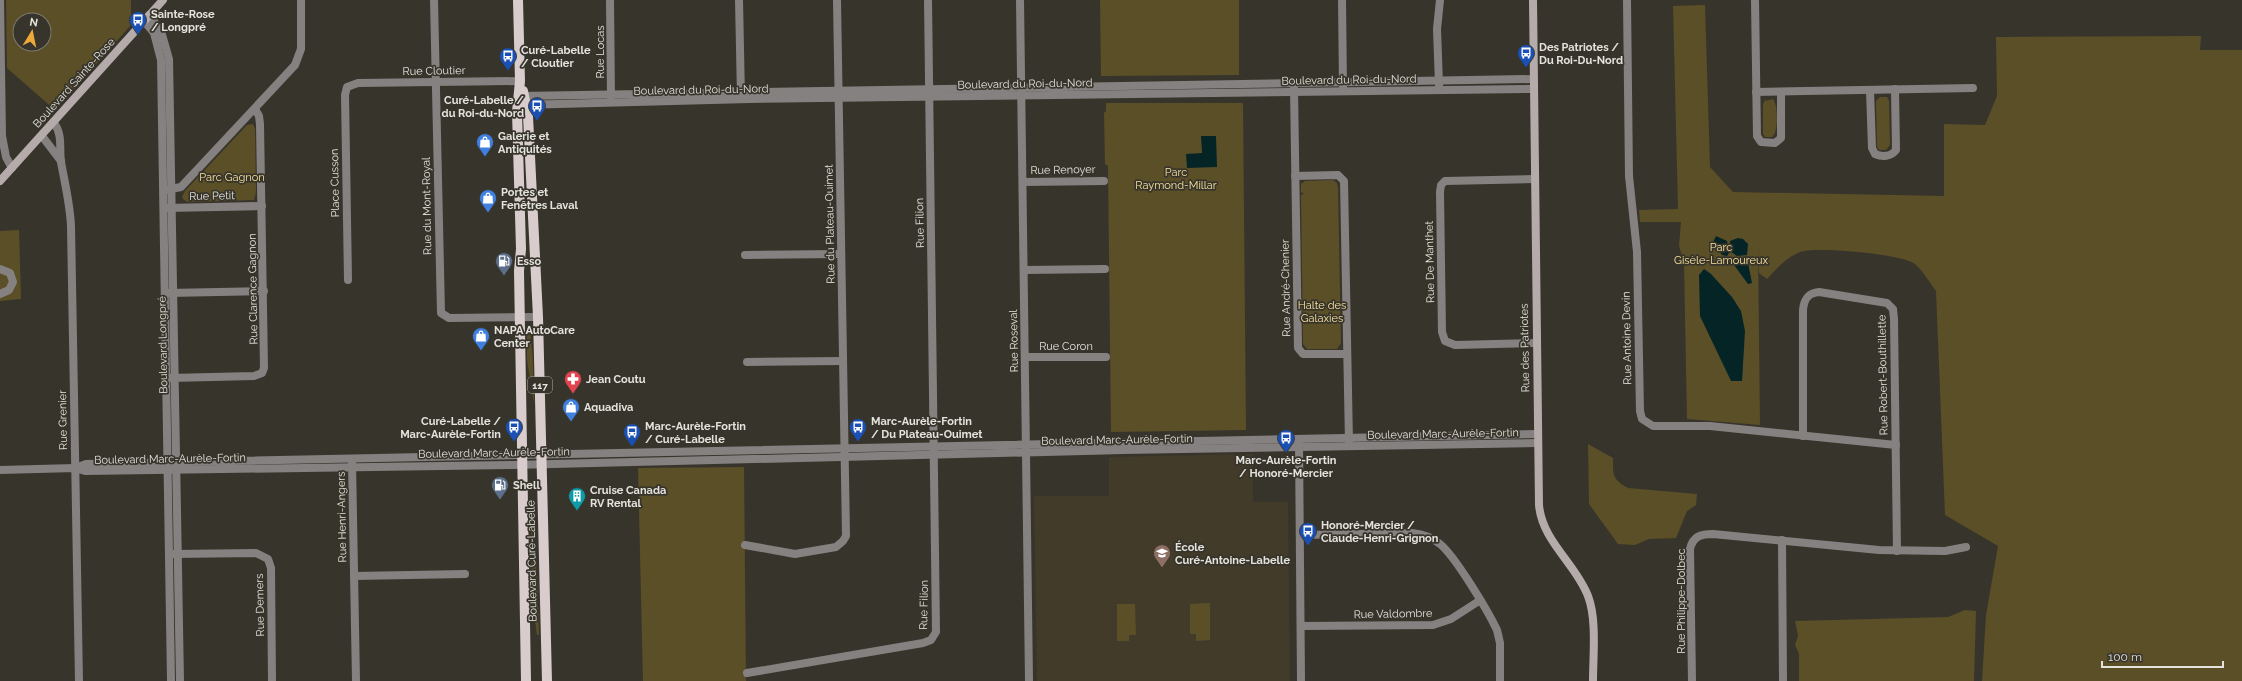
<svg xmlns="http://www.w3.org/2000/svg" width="2242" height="681" font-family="Raleway,sans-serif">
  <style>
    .education { fill: #433b2a }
    .green { fill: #5b4f28; fill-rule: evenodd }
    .water { fill: #052426 }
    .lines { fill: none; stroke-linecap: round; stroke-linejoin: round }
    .street { stroke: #868181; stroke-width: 8 }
    .secondary { stroke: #b5abab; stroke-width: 8 }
    .primary { stroke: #d8cccd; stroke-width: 10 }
    .labels { text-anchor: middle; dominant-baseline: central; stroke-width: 3.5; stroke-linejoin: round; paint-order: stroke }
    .shield { fill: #37342b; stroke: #b0aea7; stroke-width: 1 }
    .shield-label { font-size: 10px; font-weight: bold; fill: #e4e2dc }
    .poi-label { font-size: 11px; font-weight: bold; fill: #e4e2dc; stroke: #37342b; text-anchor: start }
    .street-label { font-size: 11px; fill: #e4e2dc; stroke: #37342b }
    .park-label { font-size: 11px; fill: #f9e29e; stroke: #37342b }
  </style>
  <rect width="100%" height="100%" fill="#37342b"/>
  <path class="education" d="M 1253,454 L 1253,502 L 1288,502 L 1290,681 L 1037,681 L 1034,496 L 1109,496 L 1109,457 Z"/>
  <g class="green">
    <path d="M 6,0 L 131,0 L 131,25 L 55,110 L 7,68 ZM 20,20 L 44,20 L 44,44 L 20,44 Z"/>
    <path d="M 1100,0 L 1239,0 L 1239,75 L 1101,76 Z"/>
    <path d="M 1705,5 L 1710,167 L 1733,192 L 1944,196 L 1944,124 L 1985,125 L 1997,96 L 1996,37 L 2201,36 L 2200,50 L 2242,50 L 2242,681 L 1982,681 L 1986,615 L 1998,546 L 1945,515 L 1936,291 C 1930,283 1923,271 1915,264 C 1902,254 1816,246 1800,252 C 1786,258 1777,268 1767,279 L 1759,273 L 1758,248 L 1760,425 L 1687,419 L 1684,263 L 1679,246 L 1681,222 L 1640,222 L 1639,210 L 1678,209 L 1673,6 Z"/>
    <path d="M 1880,97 L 1887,97 L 1889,101 L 1890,145 L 1886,150 L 1879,150 L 1877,146 L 1876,101 Z"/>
    <path d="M 1766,99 L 1766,101 L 1773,99 C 1778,105 1779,132 1772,137 L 1765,137 L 1763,134 L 1763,104 Z"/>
    <path d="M 1106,103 L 1243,103 L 1246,430 L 1111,432 L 1108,166 L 1105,164 L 1104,113 L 1106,111 Z"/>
    <path d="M 253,124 L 255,129 L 256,192 L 254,200 L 188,202 L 184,200 L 182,197 L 185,191 L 247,125 Z"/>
    <path d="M 1333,180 L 1337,183 L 1338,188 L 1341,343 L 1337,349 L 1307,349 L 1303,344 L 1301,195 L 1304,194 L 1301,192 L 1301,184 L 1305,181 Z"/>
    <path d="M 19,230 L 21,299 L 0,301 L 0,231 Z"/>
    <path d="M 527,330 L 530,330 L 533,360 L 534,404 L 527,360 Z"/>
    <path d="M 1588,444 L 1613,458 C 1613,475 1612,479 1628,488 L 1697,494 L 1696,505 L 1687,511 L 1676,538 L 1649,539 L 1635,545 L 1618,544 L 1589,504 Z"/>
    <path d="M 744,467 L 746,681 L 643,681 L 638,468 Z"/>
    <path d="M 531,518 L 537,574 L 539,635 L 537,635 L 532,599 Z"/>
    <path d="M 1210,603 L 1210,640 L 1196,641 L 1196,634 L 1190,634 L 1190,604 Z"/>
    <path d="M 1117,604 L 1135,604 L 1136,635 L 1129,635 L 1129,641 L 1117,641 Z"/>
    <path d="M 1965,610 L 1976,611 L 1974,681 L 1799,681 L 1799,654 L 1795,645 L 1798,636 L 1795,621 L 1948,617 Z"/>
  </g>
  <g class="water">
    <path d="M 1201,136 L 1216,136 L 1217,167 L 1187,168 L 1186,154 L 1202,153 Z"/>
    <path d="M 1716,236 L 1727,241 L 1729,253 L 1727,256 L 1722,255 L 1713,242 Z"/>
    <path d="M 1738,238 L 1743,239 L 1748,244 L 1747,255 L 1737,256 L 1730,251 L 1730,241 Z"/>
    <path d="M 1735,258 L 1747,258 L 1752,283 L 1748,284 L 1734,265 Z"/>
    <path d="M 1704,269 L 1711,274 L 1732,297 L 1741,311 L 1745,331 L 1742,381 L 1731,381 L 1700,316 L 1699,275 Z"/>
  </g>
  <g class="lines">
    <g class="street">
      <path d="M 0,0 L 2,136 L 6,157 L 12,168"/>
      <path d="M 434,0 L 441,313 L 449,318 L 538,317"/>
      <path d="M 610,0 L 611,98"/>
      <path d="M 739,0 L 741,97"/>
      <path d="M 1020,0 L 1029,681"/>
      <path d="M 1342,0 L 1343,87"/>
      <path d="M 1627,0 L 1629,176 L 1637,252 L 1640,411 L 1642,419 L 1653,426 L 1710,426 L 1896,445"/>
      <path d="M 1755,0 L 1757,136 L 1761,142 L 1775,143 L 1781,138 L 1781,92"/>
      <path d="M 149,15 L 161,31 L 169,59 L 180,681"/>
      <path d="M 144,21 L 154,33 L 161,60 L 171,681"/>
      <path d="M 1439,85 L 1437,29 L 1440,0"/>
      <path d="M 1294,88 L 1298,348 L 1303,354 L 1347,354"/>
      <path d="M 1870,90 L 1872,148 L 1875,154 C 1882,157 1891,157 1896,150 L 1895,89"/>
      <path d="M 1756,92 L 1973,88"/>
      <path d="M 520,96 L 1533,79"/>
      <path d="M 520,105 L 749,99 L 1533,89"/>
      <path d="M 54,123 C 63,135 59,148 61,162 C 65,184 70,204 71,226 L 79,681"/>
      <path d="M 42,136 L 61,161"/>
      <path d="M 1295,176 L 1338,175 L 1344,181 L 1349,442"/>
      <path d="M 1535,179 L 1445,181 L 1441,185 L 1440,192 L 1442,332 L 1445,341 L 1455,345 L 1536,343"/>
      <path d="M 1023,182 L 1104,181"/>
      <path d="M 166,190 L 181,187 L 295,65 L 301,49 L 301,0"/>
      <path d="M 166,208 L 262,206"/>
      <path d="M 745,255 L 841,254"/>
      <path d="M 0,269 L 10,273 L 13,282 L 9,290 L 0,294"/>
      <path d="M 1024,270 L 1105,269"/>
      <path d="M 348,280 L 345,95 L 347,87 L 358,83 L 520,81"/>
      <path d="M 168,293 L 264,291"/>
      <path d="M 1025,357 L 1106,357"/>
      <path d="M 747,362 L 843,361"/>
      <path d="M 169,378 L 254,376 L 262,373 L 264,368 L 260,124 L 259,116 L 255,109"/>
      <path d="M 1803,436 L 1803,310 C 1804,299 1808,293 1819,292 L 1887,303 L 1893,309 L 1894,319 L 1897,551"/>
      <path d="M 1299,443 L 1301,681"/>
      <path d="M 352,462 L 356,681"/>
      <path d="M 75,468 L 86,464 L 1537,434"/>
      <path d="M 0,470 L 75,468 L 85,471 L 513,465 L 1123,450 L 1537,443"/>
      <path d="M 1300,535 L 1412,533 C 1422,534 1432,537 1440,544 C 1455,556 1488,611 1497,630 L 1500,643 L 1500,681"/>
      <path d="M 1782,540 L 1783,681"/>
      <path d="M 745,545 L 795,554 L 836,547 L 843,541 L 846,536 L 837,0"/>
      <path d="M 173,554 L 256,553 L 268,559 L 271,568 L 272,681"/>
      <path d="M 354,576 L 465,574"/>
      <path d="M 1301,626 L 1433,625 L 1451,619 L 1479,601"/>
      <path d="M 747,673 L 923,643 L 931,640 L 936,632 L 928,0"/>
      <path d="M 1692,681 L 1690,549 C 1693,536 1701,534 1713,534 L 1879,550 L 1945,551 L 1966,547"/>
    </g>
    <g class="secondary">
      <path d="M 1533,0 L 1539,505 C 1542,541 1576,564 1588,596 C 1597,619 1593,656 1593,681"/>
      <path d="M 0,181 L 163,0"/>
    </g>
    <g class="primary">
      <path d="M 518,0 L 520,81 L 517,112 L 521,249 L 519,271 L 526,681"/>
      <path d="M 523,91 L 528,116 L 538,317 L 547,681"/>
    </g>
  </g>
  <defs>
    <g id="bus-pin" transform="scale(0.9)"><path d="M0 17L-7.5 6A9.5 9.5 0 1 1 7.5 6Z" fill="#1a4fb4" stroke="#37342b"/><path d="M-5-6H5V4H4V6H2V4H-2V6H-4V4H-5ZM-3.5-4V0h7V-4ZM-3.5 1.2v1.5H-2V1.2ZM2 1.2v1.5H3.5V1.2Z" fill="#fff"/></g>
    <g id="shop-pin" transform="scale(0.9)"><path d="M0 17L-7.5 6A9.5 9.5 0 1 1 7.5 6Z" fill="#3f7fe0" stroke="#37342b"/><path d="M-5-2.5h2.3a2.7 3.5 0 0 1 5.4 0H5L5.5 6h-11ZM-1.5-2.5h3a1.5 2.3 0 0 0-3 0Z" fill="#fff"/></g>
    <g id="fuel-pin" transform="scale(0.9)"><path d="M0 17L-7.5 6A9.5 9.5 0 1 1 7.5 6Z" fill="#5c6f8a" stroke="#37342b"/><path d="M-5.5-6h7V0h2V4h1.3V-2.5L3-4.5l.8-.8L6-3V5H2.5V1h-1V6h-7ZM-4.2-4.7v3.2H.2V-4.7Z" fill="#fff"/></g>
    <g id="pharmacy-pin" transform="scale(0.9)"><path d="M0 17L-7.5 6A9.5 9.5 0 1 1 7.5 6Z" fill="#e0444e" stroke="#37342b"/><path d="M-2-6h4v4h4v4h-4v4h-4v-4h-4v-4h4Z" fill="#fff"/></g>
    <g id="building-pin" transform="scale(0.9)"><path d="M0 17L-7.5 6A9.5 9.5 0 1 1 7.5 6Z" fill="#0f9aa8" stroke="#37342b"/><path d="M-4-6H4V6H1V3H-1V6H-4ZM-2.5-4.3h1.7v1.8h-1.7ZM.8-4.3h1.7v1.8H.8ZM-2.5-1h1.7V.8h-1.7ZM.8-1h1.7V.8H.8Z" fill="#fff"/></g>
    <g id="school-pin" transform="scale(0.9)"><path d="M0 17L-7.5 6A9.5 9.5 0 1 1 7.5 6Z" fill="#8d6e63" stroke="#37342b"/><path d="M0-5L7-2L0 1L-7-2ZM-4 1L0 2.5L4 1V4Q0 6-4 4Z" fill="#fff"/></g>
  </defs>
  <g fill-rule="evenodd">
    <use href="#bus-pin" x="138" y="20"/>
    <use href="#bus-pin" x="1526" y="53"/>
    <use href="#bus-pin" x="508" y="56"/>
    <use href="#bus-pin" x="537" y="106"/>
    <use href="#shop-pin" x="485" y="142"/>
    <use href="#shop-pin" x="488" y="198"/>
    <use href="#fuel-pin" x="504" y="261"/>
    <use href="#shop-pin" x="481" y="336"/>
    <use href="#pharmacy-pin" x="573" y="379"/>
    <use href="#shop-pin" x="571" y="407"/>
    <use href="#bus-pin" x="514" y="427"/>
    <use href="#bus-pin" x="858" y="427"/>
    <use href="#bus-pin" x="632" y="432"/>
    <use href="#bus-pin" x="1286" y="438"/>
    <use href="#fuel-pin" x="500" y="485"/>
    <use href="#building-pin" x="577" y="496"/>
    <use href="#bus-pin" x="1308" y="531"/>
    <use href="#school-pin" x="1162" y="553"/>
  </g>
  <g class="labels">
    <rect class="shield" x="528" y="377" width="24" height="16" rx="3"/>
    <g class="shield-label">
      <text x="540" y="385">117</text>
    </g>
    <g class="poi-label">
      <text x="151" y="14">Sainte-Rose<tspan x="151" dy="13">/ Longpré</tspan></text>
      <text x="1539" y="47">Des Patriotes /<tspan x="1539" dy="13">Du Roi-Du-Nord</tspan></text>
      <text x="521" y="50">Curé-Labelle<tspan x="521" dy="13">/ Cloutier</tspan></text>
      <text x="524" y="100" text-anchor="end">Curé-Labelle /<tspan x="524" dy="13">du Roi-du-Nord</tspan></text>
      <text x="498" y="136">Galerie et<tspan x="498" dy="13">Antiquités</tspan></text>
      <text x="501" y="192">Portes et<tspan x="501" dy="13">Fenêtres Laval</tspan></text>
      <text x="517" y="261">Esso</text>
      <text x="494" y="330">NAPA AutoCare<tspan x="494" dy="13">Center</tspan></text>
      <text x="586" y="379">Jean Coutu</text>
      <text x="584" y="407">Aquadiva</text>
      <text x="501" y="421" text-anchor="end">Curé-Labelle /<tspan x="501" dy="13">Marc-Aurèle-Fortin</tspan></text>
      <text x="871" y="421">Marc-Aurèle-Fortin<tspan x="871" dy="13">/ Du Plateau-Ouimet</tspan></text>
      <text x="645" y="426">Marc-Aurèle-Fortin<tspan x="645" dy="13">/ Curé-Labelle</tspan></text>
      <text x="1286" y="460" text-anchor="middle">Marc-Aurèle-Fortin<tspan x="1286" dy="13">/ Honoré-Mercier</tspan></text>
      <text x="513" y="485">Shell</text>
      <text x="590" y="490">Cruise Canada<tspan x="590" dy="13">RV Rental</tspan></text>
      <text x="1321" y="525">Honoré-Mercier /<tspan x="1321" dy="13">Claude-Henri-Grignon</tspan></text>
      <text x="1175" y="547">École<tspan x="1175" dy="13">Curé-Antoine-Labelle</tspan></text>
    </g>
    <g class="street-label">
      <text transform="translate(600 52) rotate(-90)">Rue Locas</text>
      <text transform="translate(434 71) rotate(-1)">Rue Cloutier</text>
      <text transform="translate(1349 80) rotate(-1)">Boulevard du Roi-du-Nord</text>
      <text transform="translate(74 83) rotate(-48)">Boulevard Sainte-Rose</text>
      <text transform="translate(1025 84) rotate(-1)">Boulevard du Roi-du-Nord</text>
      <text transform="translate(701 90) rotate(-1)">Boulevard du Roi-du-Nord</text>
      <text transform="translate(1063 170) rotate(-1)">Rue Renoyer</text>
      <text transform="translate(335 183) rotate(-91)">Place Cusson</text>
      <text transform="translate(212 196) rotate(-1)">Rue Petit</text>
      <text transform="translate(427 206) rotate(-91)">Rue du Mont-Royal</text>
      <text transform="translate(920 223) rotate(-91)">Rue Filion</text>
      <text transform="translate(830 224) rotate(-91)">Rue du Plateau-Ouimet</text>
      <text transform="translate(1430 262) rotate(-91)">Rue De Manthet</text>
      <text transform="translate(1286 288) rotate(-91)">Rue André-Chenier</text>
      <text transform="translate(253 289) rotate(-91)">Rue Clarence Gagnon</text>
      <text transform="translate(1627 338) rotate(-91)">Rue Antoine Devin</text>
      <text transform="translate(1014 341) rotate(-91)">Rue Roseval</text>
      <text transform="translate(163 345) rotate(-91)">Boulevard Longpré</text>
      <text x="1066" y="346">Rue Coron</text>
      <text transform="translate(1525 348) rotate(-91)">Rue des Patriotes</text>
      <text transform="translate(1883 375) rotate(-91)">Rue Robert-Bouthillette</text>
      <text transform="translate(63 420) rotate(-91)">Rue Grenier</text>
      <text transform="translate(1443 434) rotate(-1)">Boulevard Marc-Aurèle-Fortin</text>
      <text transform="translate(1117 440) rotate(-1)">Boulevard Marc-Aurèle-Fortin</text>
      <text transform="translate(494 453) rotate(-1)">Boulevard Marc-Aurèle-Fortin</text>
      <text transform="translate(170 459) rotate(-1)">Boulevard Marc-Aurèle-Fortin</text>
      <text transform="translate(342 517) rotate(-91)">Rue Henri-Angers</text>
      <text transform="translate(532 561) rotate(-91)">Boulevard Curé-Labelle</text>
      <text transform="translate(1681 601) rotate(-90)">Rue Philippe-Dolbec</text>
      <text transform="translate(260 605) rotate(-91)">Rue Demers</text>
      <text transform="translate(924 605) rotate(-89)">Rue Filion</text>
      <text transform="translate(1393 614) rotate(-1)">Rue Valdombre</text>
    </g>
    <g class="park-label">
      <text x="1176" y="172">Parc<tspan x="1176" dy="13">Raymond-Millar</tspan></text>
      <text x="232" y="177">Parc Gagnon</text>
      <text x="1721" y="247">Parc<tspan x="1721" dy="13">Gisèle-Lamoureux</tspan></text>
      <text x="1322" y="305">Halte des<tspan x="1322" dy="13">Galaxies</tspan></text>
    </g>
  </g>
  <g transform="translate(32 32) rotate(10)"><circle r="19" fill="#37342b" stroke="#7c7a72"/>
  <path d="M0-3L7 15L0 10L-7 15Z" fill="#eca93a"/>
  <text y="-6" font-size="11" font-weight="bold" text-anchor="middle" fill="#e4e2dc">N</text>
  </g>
  <path d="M2102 661v6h121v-6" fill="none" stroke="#e4e2dc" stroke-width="2"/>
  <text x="2108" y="661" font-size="12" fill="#e4e2dc" stroke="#37342b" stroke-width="3" paint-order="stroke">100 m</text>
</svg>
